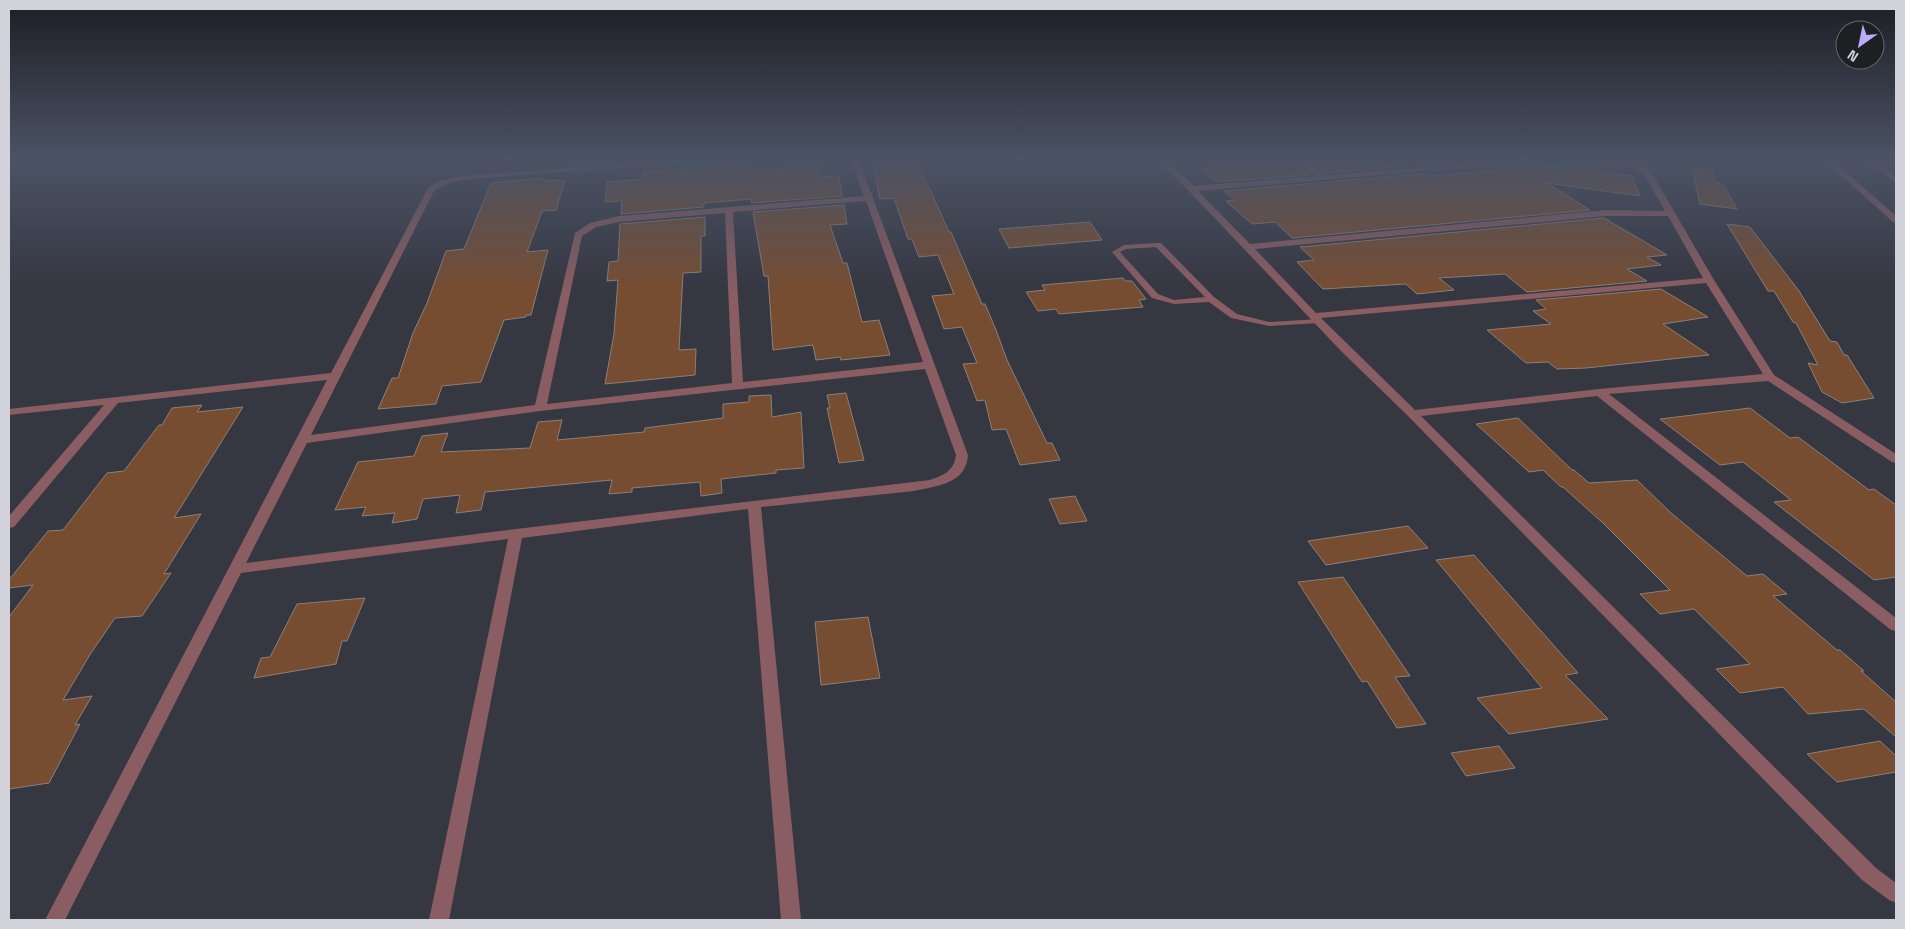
<svg xmlns="http://www.w3.org/2000/svg" width="1905" height="929" font-family="'Space Grotesk',sans-serif">
  <style>
    .building { fill: #764d31; stroke: #8c8079 }
    .lines { fill: none; stroke-linecap: round; stroke-linejoin: round }
    .service { fill: #895d61; fill-rule: evenodd }
    .minor { fill: #895d61; fill-rule: evenodd }
  </style>
  <rect width="100%" height="100%" fill="#353741"/>
  <g class="building">
    <path d="M 912,160 L 930,189 L 949,232 L 951,232 L 982,304 L 985,304 L 996,330 L 1007,360 L 1047,443 L 1052,443 L 1060,460 L 1020,465 L 1006,429 L 992,430 L 985,400 L 977,401 L 963,364 L 977,363 L 962,327 L 944,329 L 932,296 L 954,294 L 938,255 L 919,257 L 912,239 L 908,239 L 894,198 L 880,199 L 872,161 Z"/>
    <path d="M 1231,160 L 1292,160 L 1311,175 L 1215,182 L 1201,170 L 1216,169 L 1208,163 Z"/>
    <path d="M 1306,160 L 1394,160 L 1406,166 L 1326,173 Z"/>
    <path d="M 745,163 L 746,171 L 817,166 L 820,177 L 839,176 L 842,196 L 752,203 L 751,199 L 704,203 L 704,207 L 621,214 L 622,201 L 605,202 L 607,182 L 642,179 L 643,172 Z"/>
    <path d="M 1509,166 L 1596,167 L 1604,173 L 1632,176 L 1640,196 L 1547,183 L 1590,210 L 1292,238 L 1275,222 L 1252,224 L 1226,201 L 1235,200 L 1224,191 L 1419,174 L 1428,174 L 1432,176 L 1509,169 Z"/>
    <path d="M 1692,168 L 1713,171 L 1716,183 L 1723,184 L 1737,209 L 1700,204 Z"/>
    <path d="M 543,178 L 542,181 L 565,180 L 556,210 L 542,211 L 527,252 L 548,250 L 531,315 L 526,315 L 526,317 L 504,320 L 481,382 L 442,386 L 436,404 L 378,409 L 392,378 L 398,378 L 413,333 L 427,303 L 446,251 L 464,249 L 491,183 Z"/>
    <path d="M 844,205 L 847,224 L 830,225 L 843,263 L 847,263 L 862,322 L 879,320 L 890,355 L 841,360 L 840,357 L 816,360 L 813,345 L 773,350 L 768,276 L 764,276 L 753,212 Z"/>
    <path d="M 705,217 L 705,236 L 701,236 L 701,272 L 683,273 L 679,350 L 696,349 L 695,375 L 605,384 L 614,334 L 618,280 L 607,281 L 609,262 L 618,261 L 620,224 Z"/>
    <path d="M 1604,218 L 1667,255 L 1647,257 L 1661,265 L 1627,269 L 1647,281 L 1527,292 L 1505,274 L 1439,278 L 1454,290 L 1417,294 L 1406,284 L 1323,289 L 1297,262 L 1314,260 L 1300,247 Z"/>
    <path d="M 1090,222 L 1102,240 L 1009,248 L 999,229 Z"/>
    <path d="M 1727,224 L 1750,227 L 1799,291 L 1830,341 L 1837,342 L 1844,355 L 1847,355 L 1874,398 L 1842,403 L 1822,392 L 1808,363 L 1818,365 L 1796,323 L 1793,322 L 1774,291 L 1768,291 Z"/>
    <path d="M 1123,278 L 1126,281 L 1132,281 L 1146,299 L 1139,300 L 1143,307 L 1059,314 L 1056,309 L 1038,311 L 1026,292 L 1045,290 L 1042,285 Z"/>
    <path d="M 1661,289 L 1708,317 L 1663,324 L 1709,355 L 1586,368 L 1557,369 L 1548,362 L 1526,363 L 1487,330 L 1551,324 L 1533,311 L 1546,309 L 1536,300 Z"/>
    <path d="M 846,393 L 864,460 L 839,463 L 827,408 L 830,408 L 827,395 Z"/>
    <path d="M 771,395 L 772,417 L 801,412 L 804,468 L 776,470 L 776,473 L 721,479 L 722,493 L 701,496 L 700,482 L 632,488 L 632,492 L 609,494 L 612,480 L 485,492 L 481,510 L 456,513 L 460,495 L 423,499 L 417,519 L 392,523 L 395,513 L 362,516 L 366,507 L 335,510 L 358,462 L 414,456 L 422,436 L 448,433 L 441,452 L 530,448 L 538,422 L 562,420 L 557,440 L 644,432 L 645,428 L 723,418 L 723,404 L 749,402 L 749,396 Z"/>
    <path d="M 202,405 L 197,412 L 243,407 L 174,518 L 201,514 L 164,574 L 171,573 L 142,616 L 115,618 L 91,653 L 63,700 L 92,696 L 75,725 L 80,724 L 49,783 L 9,789 L 9,617 L 33,585 L 9,588 L 9,580 L 48,531 L 63,530 L 107,473 L 124,471 L 159,425 L 162,425 L 172,408 Z"/>
    <path d="M 1750,408 L 1790,438 L 1798,437 L 1869,490 L 1874,489 L 1896,505 L 1896,577 L 1874,580 L 1774,502 L 1791,500 L 1743,462 L 1720,465 L 1660,419 Z"/>
    <path d="M 1518,418 L 1572,470 L 1574,470 L 1589,483 L 1637,480 L 1671,513 L 1747,576 L 1763,574 L 1787,594 L 1773,596 L 1837,650 L 1840,650 L 1864,671 L 1861,671 L 1896,702 L 1896,737 L 1864,709 L 1808,714 L 1783,687 L 1740,693 L 1716,669 L 1750,664 L 1694,609 L 1660,614 L 1640,594 L 1670,590 L 1604,524 L 1563,487 L 1561,487 L 1543,470 L 1529,472 L 1476,424 Z"/>
    <path d="M 1075,496 L 1087,521 L 1060,524 L 1049,499 Z"/>
    <path d="M 1408,526 L 1428,548 L 1326,565 L 1308,541 Z"/>
    <path d="M 1474,555 L 1578,673 L 1565,675 L 1608,719 L 1509,734 L 1477,698 L 1542,688 L 1436,560 Z"/>
    <path d="M 1343,577 L 1410,676 L 1395,677 L 1426,724 L 1397,728 L 1367,681 L 1362,682 L 1298,582 Z"/>
    <path d="M 365,598 L 347,641 L 342,641 L 336,664 L 254,678 L 261,658 L 270,657 L 297,604 Z"/>
    <path d="M 868,617 L 880,678 L 821,685 L 815,622 Z"/>
    <path d="M 1880,741 L 1896,756 L 1896,772 L 1837,782 L 1807,754 Z"/>
    <path d="M 1499,746 L 1515,768 L 1466,776 L 1451,753 Z"/>
  </g>
  <g class="lines">
    <path class="service" d="M 1158,243 L 1161,243 L 1214,297 L 1237,314 L 1269,322 L 1319,319 L 1323,321 L 1319,323 L 1269,326 L 1231,318 L 1209,302 L 1174,304 L 1152,298 L 1112,252 L 1124,245 ZM 1156,247 L 1205,297 L 1174,300 L 1158,294 L 1120,252 L 1126,249 Z"/>
    <g class="minor">
      <path d="M 675,160 L 708,160 L 704,162 L 470,179 L 446,184 L 434,191 L 311,435 L 535,405 L 575,233 L 590,223 L 619,216 L 864,196 L 851,160 L 859,160 L 968,455 C 966,484 937,486 914,491 L 761,507 L 801,920 L 781,920 L 748,509 L 522,538 L 449,920 L 429,920 L 508,539 L 241,573 L 65,920 L 45,920 L 327,380 L 118,403 L 14,527 L 9,528 L 9,516 L 104,405 L 9,415 L 9,409 L 331,373 L 428,188 L 441,180 L 470,175 ZM 866,201 L 923,362 L 743,382 L 733,212 ZM 725,213 L 732,383 L 547,404 L 582,236 L 596,227 L 619,222 ZM 925,369 L 956,455 C 954,471 944,475 930,480 L 516,529 L 246,563 L 307,443 L 540,411 Z"/>
      <path d="M 1157,160 L 1165,160 L 1194,186 L 1316,176 L 1294,160 L 1303,160 L 1326,175 L 1507,160 L 1536,160 L 1532,162 L 1198,191 L 1250,244 L 1606,210 L 1665,211 L 1644,174 L 1627,166 L 1594,162 L 1590,160 L 1629,162 L 1650,170 L 1714,280 L 1774,375 L 1896,454 L 1896,463 L 1892,462 L 1768,381 L 1609,394 L 1896,618 L 1896,631 L 1891,630 L 1597,396 L 1421,416 L 1876,868 L 1896,883 L 1896,903 L 1889,900 L 1862,880 L 1408,416 L 1341,351 L 1189,191 ZM 1606,216 L 1668,216 L 1703,278 L 1316,313 L 1255,249 ZM 1706,283 L 1763,374 L 1599,389 L 1415,410 L 1321,318 Z"/>
      <path d="M 1824,160 L 1832,160 L 1896,216 L 1896,223 L 1893,222 Z"/>
      <path d="M 1866,160 L 1874,160 L 1896,177 L 1896,183 Z"/>
    </g>
  </g>
  <linearGradient id="sky" x2="0" y2="1"><stop stop-color="#1d1e24"/><stop offset="0.55" stop-color="#4b5365"/><stop offset="1" stop-color="#4b5365" stop-opacity="0"/></linearGradient>
  <rect width="1905" height="290" fill="url(#sky)"/>
  <rect width="1905" height="929" fill="none" stroke="#d2d3da" stroke-width="20"/>
  <g transform="translate(1860 45) rotate(213)"><circle r="24" fill="#1e1f23" stroke="#66676c"/>
  <path d="M0-4L9 19L0 12L-9 19Z" fill="#b9abf7"/>
  <text y="-8" font-size="14" font-weight="bold" text-anchor="middle" fill="#d2d3da">N</text>
  </g>
</svg>
